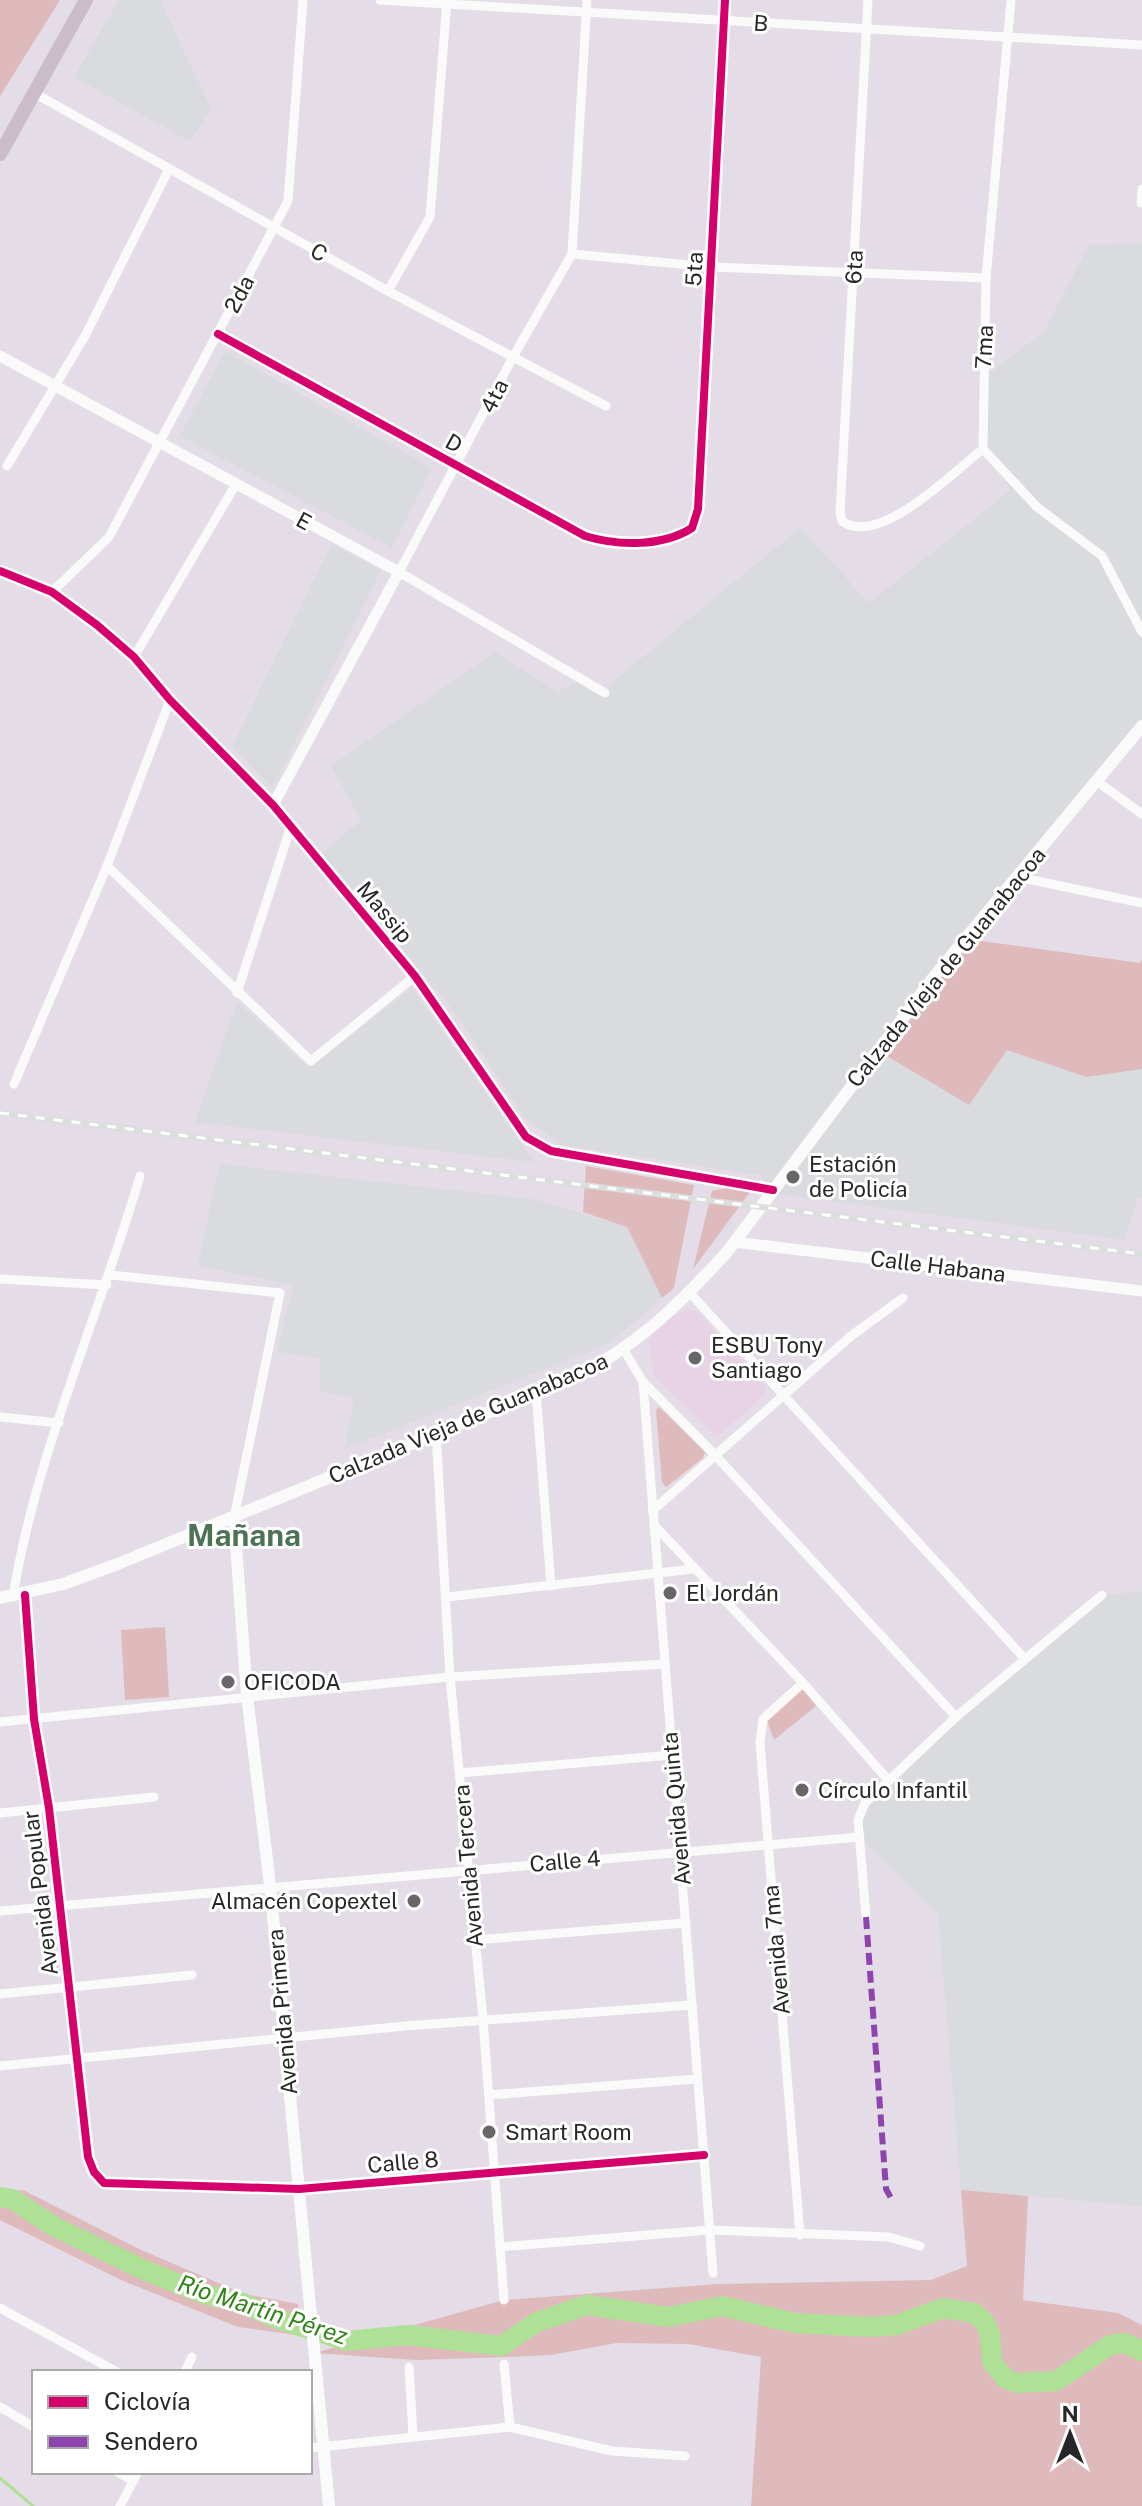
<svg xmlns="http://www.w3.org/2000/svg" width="1142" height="2506" font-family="'Public Sans',sans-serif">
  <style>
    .industrial { fill: #dadbde }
    .education { fill: #e7d2e6 }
    .green { fill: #dfbabc }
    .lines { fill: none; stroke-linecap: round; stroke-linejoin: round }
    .stream { stroke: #aee196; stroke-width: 3 }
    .river { stroke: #aee196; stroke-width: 20 }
    .minor { stroke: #fbfafb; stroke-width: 9 }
    .tertiary { stroke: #fbfafb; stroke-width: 11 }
    .secondary { stroke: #fbfafb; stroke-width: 12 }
    .primary { stroke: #cabcc8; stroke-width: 14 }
    .rail-casing { stroke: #dcdddd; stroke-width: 6 }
    .rail { stroke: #fff; stroke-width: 3; stroke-dasharray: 9; stroke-linecap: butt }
    .quiet { stroke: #8e44ad; stroke-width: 6; stroke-dasharray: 12 6; stroke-linecap: butt }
    .cycleway-casing { stroke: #fff; stroke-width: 13 }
    .cycleway { stroke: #d6006c; stroke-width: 8 }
    .poi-dot { fill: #69666a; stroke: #fff; stroke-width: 3 }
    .labels { text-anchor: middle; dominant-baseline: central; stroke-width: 6; stroke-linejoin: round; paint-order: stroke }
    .street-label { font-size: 22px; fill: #272727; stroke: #fff }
    .poi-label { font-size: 22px; fill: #272727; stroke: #fff; text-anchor: start }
    .water-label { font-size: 24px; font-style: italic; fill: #318418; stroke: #fff }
    .district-label { font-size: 30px; font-weight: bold; fill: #4c7355; stroke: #fff }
  </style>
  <rect width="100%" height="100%" fill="#e4dce6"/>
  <g class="industrial">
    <path d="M 119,0 L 160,0 L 211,109 L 190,141 L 74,77 Z"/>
    <path d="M 1142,243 L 1142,726 L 967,939 L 893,1045 L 883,1053 L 1007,1050 L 1086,1077 L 1142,1069 L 1142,1197 L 1137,1199 L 1125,1240 L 777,1194 L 760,1175 L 561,1145 L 525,1118 L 446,1000 L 397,947 L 322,854 L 361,820 L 331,766 L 495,652 L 558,692 L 581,679 L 605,692 L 616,679 L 800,528 L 869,603 L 1011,490 L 983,449 L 982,378 L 1044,332 L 1089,245 Z"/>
    <path d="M 225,351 L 432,468 L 392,548 L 180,436 Z"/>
    <path d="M 332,543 L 381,571 L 272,788 L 232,747 Z"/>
    <path d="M 412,988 L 534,1162 L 195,1122 L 237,1002 L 309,1068 Z"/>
    <path d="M 219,1164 L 533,1199 L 627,1227 L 662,1298 L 610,1343 L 345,1449 L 354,1398 L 320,1391 L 320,1358 L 277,1352 L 293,1285 L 198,1266 Z"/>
    <path d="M 1142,1591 L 1142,2206 L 961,2190 L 938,1914 L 860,1837 L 865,1803 L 956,1717 L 1102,1595 Z"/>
  </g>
  <path class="education" d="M 688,1310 L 696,1311 L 765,1386 L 765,1394 L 717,1437 L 654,1376 L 649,1340 L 670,1316 Z"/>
  <g class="green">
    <path d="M 0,0 L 60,0 L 0,96 Z"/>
    <path d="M 967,939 L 1140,963 L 1142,959 L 1142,1069 L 1086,1077 L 1007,1050 L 969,1105 L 882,1053 L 893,1045 Z"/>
    <path d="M 586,1166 L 694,1185 L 674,1288 L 662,1298 L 627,1227 L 583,1212 Z"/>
    <path d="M 727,1188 L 750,1192 L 693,1269 L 712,1191 Z"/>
    <path d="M 659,1407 L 705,1452 L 703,1458 L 666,1487 L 662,1482 L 656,1411 Z"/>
    <path d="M 165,1627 L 169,1697 L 125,1700 L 121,1630 Z"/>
    <path d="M 801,1686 L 816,1706 L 774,1740 L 766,1718 Z"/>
    <path d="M 23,2190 L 139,2249 L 244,2294 L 298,2304 L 305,2336 L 238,2327 L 121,2280 L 0,2220 L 0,2192 Z"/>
    <path d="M 961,2190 L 1028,2196 L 1023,2300 L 1118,2313 L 1142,2325 L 1142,2506 L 751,2506 L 761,2357 L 688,2344 L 617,2343 L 551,2355 L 509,2357 L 416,2360 L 314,2353 L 504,2300 L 718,2284 L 931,2280 L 967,2266 Z"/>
  </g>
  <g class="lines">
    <path class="stream" d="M 0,2478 L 33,2506"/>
    <path class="river" d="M 0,2197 L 12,2199 L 55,2227 L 142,2269 L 203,2294 L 243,2303 L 277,2319 L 347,2341 L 408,2335 L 501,2346 L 537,2322 L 587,2305 L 668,2317 L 722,2306 L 795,2323 L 871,2327 L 897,2325 L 943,2308 L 975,2313 L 986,2324 L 990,2335 L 992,2362 L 1005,2378 L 1017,2383 L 1056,2381 L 1110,2345 L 1125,2343 L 1142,2351"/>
    <g class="minor">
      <path d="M 380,0 L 1142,45"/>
      <path d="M 587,0 L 572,254 L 513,357 L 399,572 L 605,693"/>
      <path d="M 868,0 L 840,512 L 842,521 C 879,548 953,472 983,449"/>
      <path d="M 1011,0 L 986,278 L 983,449 L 1037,507 L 1102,556 L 1142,632"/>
      <path d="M 34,93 L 388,291 L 606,406"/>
      <path d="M 1141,203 L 1142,189"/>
      <path d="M 572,254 L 712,267 L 986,278"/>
      <path d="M 388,291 L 430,217 L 447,0"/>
      <path d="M 218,334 L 585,536 C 618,546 662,547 692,528 L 698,509 L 725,0"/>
      <path d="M 7,466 L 85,336 L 168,171"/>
      <path d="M 0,571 L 52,592 L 97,625 L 134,657 L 170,700 L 273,805"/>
      <path d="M 52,592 L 109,537 L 288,201 L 303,0"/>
      <path d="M 134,657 L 236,484"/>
      <path d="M 1098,782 L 1142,814"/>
      <path d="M 107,866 L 311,1061 L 415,976"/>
      <path d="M 1018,877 L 1142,903"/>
      <path d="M 237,993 L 291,826"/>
      <path d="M 14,1084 L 107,866 L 170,700"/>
      <path d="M 111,1275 L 280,1293 L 234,1518"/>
      <path d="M 0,1279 L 107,1285"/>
      <path d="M 690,1293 L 1024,1658"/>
      <path d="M 624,1350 L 643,1382 L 713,2273"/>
      <path d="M 643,1382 L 716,1456 L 956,1717"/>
      <path d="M 536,1391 L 551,1586"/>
      <path d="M 0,1417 L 59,1423"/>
      <path d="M 436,1432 L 450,1677 L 483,2019 L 504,2300"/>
      <path d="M 652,1511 L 851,1336 L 903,1298"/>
      <path d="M 654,1525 L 803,1683 L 889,1781"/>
      <path d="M 25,1595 L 34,1719 L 49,1808 L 88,2157 L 94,2172 L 104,2183 L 299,2189 L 704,2155"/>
      <path d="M 13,1597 C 35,1456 100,1314 140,1176"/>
      <path d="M 447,1597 L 693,1569"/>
      <path d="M 0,1722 L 450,1677 L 665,1664"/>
      <path d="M 460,1773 L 672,1755"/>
      <path d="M 0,1813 L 154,1797"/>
      <path d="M 0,1911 L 860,1837"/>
      <path d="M 866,1917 L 858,1820 L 865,1803 L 956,1717 L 1102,1595"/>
      <path d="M 475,1940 L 685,1923"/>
      <path d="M 0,1994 L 192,1975"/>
      <path d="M 0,2066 L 405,2026 L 692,2005"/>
      <path d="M 489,2095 L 697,2079"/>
      <path d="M 800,2235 L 760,1743 L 763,1719 L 803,1683"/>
      <path d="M 500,2247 L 710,2230 L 889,2237 L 920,2246"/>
      <path d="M 0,2308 L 117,2372"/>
      <path d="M 504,2364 L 510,2427"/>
      <path d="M 409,2367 L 413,2435"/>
      <path d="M 185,2372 L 192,2357"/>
      <path d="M 0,2407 L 34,2427"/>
      <path d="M 310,2448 L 510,2427 L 612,2451 L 685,2456"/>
      <path d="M 117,2472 L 132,2480"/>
      <path d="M 120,2506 L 138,2472"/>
    </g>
    <g class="tertiary">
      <path d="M 0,356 L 399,572 L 273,805 L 415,976 L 526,1137 L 551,1151 L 773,1190"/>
      <path d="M 734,1242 L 1142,1291"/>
    </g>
    <g class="secondary">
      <path d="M 234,1518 L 247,1695 L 270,1885 L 329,2506"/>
      <path d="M 0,1598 L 63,1584 L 115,1565 L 570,1379 C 634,1349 680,1304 727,1252 L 932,979 L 1142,726"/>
    </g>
    <path class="primary" d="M 0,154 L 86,0"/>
    <g class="rail-casing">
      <path id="rail" d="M 0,1113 L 1142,1254"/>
    </g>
    <use href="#rail" class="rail"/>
    <path class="quiet" d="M 866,1917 L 886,2189 L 891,2198"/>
    <g class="cycleway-casing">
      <g id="cycleway">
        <path d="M 218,334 L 585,536 C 618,546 662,547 692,528 L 698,509 L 725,0"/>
        <path d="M 0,571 L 52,592 L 97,625 L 134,657 L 170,700 L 273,805 L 415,976 L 526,1137 L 551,1151 L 773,1190"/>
        <path d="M 25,1595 L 34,1719 L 49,1808 L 88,2157 L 94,2172 L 104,2183 L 299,2189 L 704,2155"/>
      </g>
    </g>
    <use href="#cycleway" class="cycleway"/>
  </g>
  <g class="poi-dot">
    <circle cx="793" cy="1177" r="8"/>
    <circle cx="695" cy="1358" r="8"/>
    <circle cx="670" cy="1593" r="8"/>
    <circle cx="228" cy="1682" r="8"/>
    <circle cx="802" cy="1790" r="8"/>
    <circle cx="414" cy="1901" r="8"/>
    <circle cx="489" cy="2132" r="8"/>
  </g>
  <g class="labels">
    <g class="street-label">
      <text transform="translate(761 23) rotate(4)">B</text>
      <text transform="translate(319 252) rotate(30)">C</text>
      <text transform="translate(854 267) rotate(-87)">6ta</text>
      <text transform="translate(694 269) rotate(-87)">5ta</text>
      <text transform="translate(239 294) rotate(-62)">2da</text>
      <text transform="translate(984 347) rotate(-87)">7ma</text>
      <text transform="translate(494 396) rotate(-63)">4ta</text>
      <text transform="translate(454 443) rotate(29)">D</text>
      <text transform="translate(304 521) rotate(28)">E</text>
      <text transform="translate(385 912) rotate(50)">Massip</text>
      <text transform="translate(946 967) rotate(-51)">Calzada Vieja de Guanabacoa</text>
      <text transform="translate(938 1266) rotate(7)">Calle Habana</text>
      <text transform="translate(468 1418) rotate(-23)">Calzada Vieja de Guanabacoa</text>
      <text transform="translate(676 1809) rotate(-95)">Avenida Quinta</text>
      <text transform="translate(565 1861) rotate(-5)">Calle 4</text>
      <text transform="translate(468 1866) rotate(-95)">Avenida Tercera</text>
      <text transform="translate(40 1893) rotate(-97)">Avenida Popular</text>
      <text transform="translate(776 1950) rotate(-95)">Avenida 7ma</text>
      <text transform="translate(282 2012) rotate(-95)">Avenida Primera</text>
      <text transform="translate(403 2162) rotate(-5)">Calle 8</text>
    </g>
    <g class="poi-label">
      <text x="809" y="1164">Estación<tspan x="809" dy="25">de Policía</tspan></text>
      <text x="711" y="1345">ESBU Tony<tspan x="711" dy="25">Santiago</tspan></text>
      <text x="686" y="1593">El Jordán</text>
      <text x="244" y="1682">OFICODA</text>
      <text x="818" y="1790">Círculo Infantil</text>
      <text x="398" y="1901" text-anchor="end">Almacén Copextel</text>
      <text x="505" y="2132">Smart Room</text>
    </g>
    <g class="water-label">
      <text transform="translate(263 2309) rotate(18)">Río Martín Pérez</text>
    </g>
    <g class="district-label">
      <text x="244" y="1535">Mañana</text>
    </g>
  </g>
  <rect x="32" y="2370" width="280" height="104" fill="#ffffff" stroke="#a9a9a9" stroke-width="2"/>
  <rect x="48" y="2396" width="40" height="12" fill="#d6006c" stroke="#a9a9a9" stroke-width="2"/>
  <text x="104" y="2410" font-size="24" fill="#272727">Ciclovía</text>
  <rect x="48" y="2436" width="40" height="12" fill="#8e44ad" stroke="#a9a9a9" stroke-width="2"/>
  <text x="104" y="2450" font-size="24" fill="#272727">Sendero</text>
  <g transform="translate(1070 2434)" stroke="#ffffff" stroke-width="6" paint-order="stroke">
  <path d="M0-6L14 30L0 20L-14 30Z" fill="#272727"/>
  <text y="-12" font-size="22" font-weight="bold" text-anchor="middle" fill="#272727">N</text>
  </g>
</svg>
